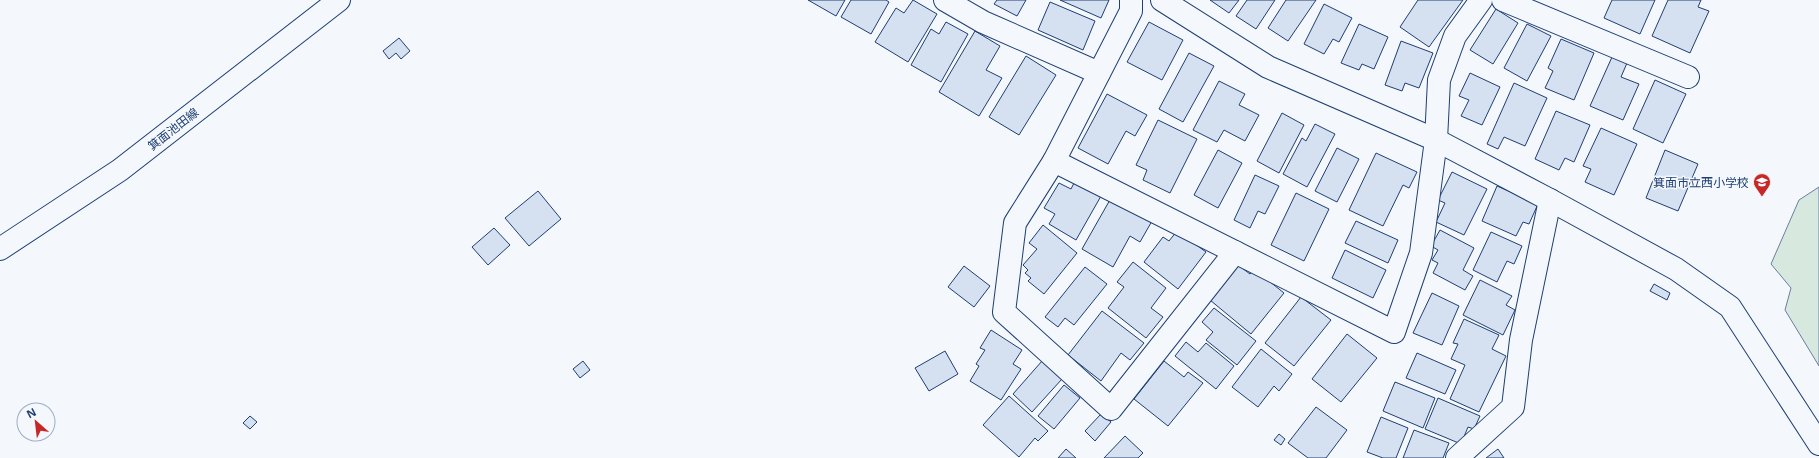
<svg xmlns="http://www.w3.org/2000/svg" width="1819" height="458" font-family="'Noto Sans','Noto Sans JP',sans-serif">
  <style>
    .green { fill: #d7e8df; stroke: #687fa3 }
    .building { fill: #d5e0f0; stroke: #1d3f73 }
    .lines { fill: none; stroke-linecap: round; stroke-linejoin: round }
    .street-casing { stroke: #1d3f73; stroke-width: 24 }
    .primary-casing { stroke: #1d3f73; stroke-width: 24 }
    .street { stroke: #f4f7fb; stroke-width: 22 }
    .primary { stroke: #f4f7fb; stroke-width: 22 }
    .labels { text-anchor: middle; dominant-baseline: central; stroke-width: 3; stroke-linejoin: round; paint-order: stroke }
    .street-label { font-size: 12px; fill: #1d3f73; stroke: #f4f7fb }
    .poi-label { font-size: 12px; fill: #1d3f73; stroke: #f4f7fb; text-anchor: end }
  </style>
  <rect width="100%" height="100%" fill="#f4f7fb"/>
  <path class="green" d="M 1819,187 L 1819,366 L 1785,310 L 1791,288 L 1771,264 L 1799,200 Z"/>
  <g class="building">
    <path d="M 808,0 L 845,0 L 836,16 Z"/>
    <path d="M 851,0 L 886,0 L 889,2 L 871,34 L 841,17 Z"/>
    <path d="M 913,0 L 937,14 L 908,62 L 875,42 L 896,8 L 904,13 Z"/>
    <path d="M 997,0 L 1026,0 L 1017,16 L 994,4 Z"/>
    <path d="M 1060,0 L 1109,0 L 1101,18 Z"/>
    <path d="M 1210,0 L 1239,0 L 1229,13 Z"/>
    <path d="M 1247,0 L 1275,0 L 1256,29 L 1236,16 Z"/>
    <path d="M 1286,0 L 1316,0 L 1288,41 L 1268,28 Z"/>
    <path d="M 1418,0 L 1463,0 L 1429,47 L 1400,27 Z"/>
    <path d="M 1612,0 L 1655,0 L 1640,34 L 1604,18 Z"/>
    <path d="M 1668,0 L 1701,0 L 1698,7 L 1709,11 L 1690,53 L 1652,36 Z"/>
    <path d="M 1050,2 L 1095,21 L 1083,50 L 1038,30 Z"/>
    <path d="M 1324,4 L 1352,18 L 1339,42 L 1333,39 L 1324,54 L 1304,44 Z"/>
    <path d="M 1496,9 L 1518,23 L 1493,64 L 1470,50 Z"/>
    <path d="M 946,22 L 968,34 L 941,82 L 911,65 L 931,29 L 939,34 Z"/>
    <path d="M 1149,22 L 1183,40 L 1162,80 L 1127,62 Z"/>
    <path d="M 1359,24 L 1388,37 L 1374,69 L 1362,64 L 1359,70 L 1341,63 Z"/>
    <path d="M 1527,24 L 1551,36 L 1527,81 L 1504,68 Z"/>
    <path d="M 975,31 L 1000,46 L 986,70 L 1002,78 L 979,116 L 939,92 Z"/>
    <path d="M 399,38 L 410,51 L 401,59 L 396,53 L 389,59 L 383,51 Z"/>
    <path d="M 1561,39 L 1594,53 L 1574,100 L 1545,88 L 1553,71 L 1548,68 Z"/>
    <path d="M 1401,41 L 1433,53 L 1419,88 L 1405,83 L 1402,91 L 1385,85 Z"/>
    <path d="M 1189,53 L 1214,66 L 1183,122 L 1159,109 Z"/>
    <path d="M 1026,56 L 1056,75 L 1019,135 L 989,117 Z"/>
    <path d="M 1612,57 L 1627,63 L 1621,77 L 1639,84 L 1623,120 L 1590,106 Z"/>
    <path d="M 1470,73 L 1500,87 L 1482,125 L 1461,116 L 1469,100 L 1459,96 Z"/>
    <path d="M 1655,80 L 1686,94 L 1663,143 L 1633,129 Z"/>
    <path d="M 1219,81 L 1245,94 L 1239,105 L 1259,115 L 1245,141 L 1224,130 L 1217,142 L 1193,130 Z"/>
    <path d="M 1514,83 L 1547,98 L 1525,146 L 1504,137 L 1498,149 L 1487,144 Z"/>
    <path d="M 1107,94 L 1147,115 L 1135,136 L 1126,131 L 1108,164 L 1078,148 Z"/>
    <path d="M 1556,111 L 1590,125 L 1574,162 L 1565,158 L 1559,170 L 1535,159 Z"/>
    <path d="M 1282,113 L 1304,125 L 1279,173 L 1257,161 Z"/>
    <path d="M 1158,120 L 1197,139 L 1170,193 L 1143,180 L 1147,170 L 1136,165 Z"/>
    <path d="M 1315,124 L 1335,134 L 1307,187 L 1283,174 L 1302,138 L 1306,141 Z"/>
    <path d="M 1601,128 L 1637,144 L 1614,195 L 1585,182 L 1591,169 L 1583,166 Z"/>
    <path d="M 1337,148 L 1359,159 L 1337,202 L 1315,191 Z"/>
    <path d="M 1218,150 L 1242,163 L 1218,208 L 1194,195 Z"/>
    <path d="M 1665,150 L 1698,164 L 1678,211 L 1646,198 Z"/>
    <path d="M 1376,153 L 1417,172 L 1409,188 L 1403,185 L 1383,226 L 1349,210 Z"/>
    <path d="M 1452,172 L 1487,189 L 1464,235 L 1436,222 L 1445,203 L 1438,200 Z"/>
    <path d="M 1255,175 L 1279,186 L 1265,214 L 1258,211 L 1250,228 L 1234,220 Z"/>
    <path d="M 1075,181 L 1101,196 L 1076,240 L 1049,224 L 1055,214 L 1044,208 L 1059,183 L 1071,189 Z"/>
    <path d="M 1497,186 L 1538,204 L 1529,224 L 1523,222 L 1516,236 L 1482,221 Z"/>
    <path d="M 538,191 L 561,219 L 529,246 L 505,218 Z"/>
    <path d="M 1296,193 L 1329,209 L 1304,261 L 1271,245 Z"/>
    <path d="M 1111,198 L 1152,221 L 1140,242 L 1130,236 L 1113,267 L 1082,249 Z"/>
    <path d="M 1356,221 L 1398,240 L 1388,263 L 1345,243 Z"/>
    <path d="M 1043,225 L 1077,253 L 1044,294 L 1028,281 L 1031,278 L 1025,273 L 1028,270 L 1023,265 L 1037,249 L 1029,243 Z"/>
    <path d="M 494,228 L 510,245 L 488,265 L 472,247 Z"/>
    <path d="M 1440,230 L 1474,248 L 1463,270 L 1473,276 L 1465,290 L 1433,273 L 1438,263 L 1432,260 L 1438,250 L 1431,246 Z"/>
    <path d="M 1177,231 L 1206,252 L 1178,289 L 1144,262 L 1163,237 L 1169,241 Z"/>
    <path d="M 1491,232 L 1522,246 L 1514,264 L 1507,261 L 1497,282 L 1473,270 Z"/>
    <path d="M 1345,250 L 1386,270 L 1373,298 L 1332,278 Z"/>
    <path d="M 1133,262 L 1166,288 L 1151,308 L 1163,317 L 1146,338 L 1108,308 L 1124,287 L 1117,282 Z"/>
    <path d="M 1238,265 L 1250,274 L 1254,269 L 1284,293 L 1251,334 L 1210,300 Z"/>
    <path d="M 964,266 L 990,286 L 974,307 L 948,287 Z"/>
    <path d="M 1085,267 L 1107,284 L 1074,325 L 1065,318 L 1058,327 L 1045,317 Z"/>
    <path d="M 1480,280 L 1512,296 L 1506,305 L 1515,310 L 1503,335 L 1463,315 Z"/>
    <path d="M 1654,284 L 1670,293 L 1667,300 L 1650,291 Z"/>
    <path d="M 1432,293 L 1459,306 L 1442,345 L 1413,333 Z"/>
    <path d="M 1301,297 L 1331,320 L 1294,366 L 1265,343 Z"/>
    <path d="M 1214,308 L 1256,341 L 1237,365 L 1206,340 L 1213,332 L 1202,322 Z"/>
    <path d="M 1102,311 L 1144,343 L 1130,360 L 1121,353 L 1101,381 L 1068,355 Z"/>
    <path d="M 1464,319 L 1499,335 L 1492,349 L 1506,356 L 1479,412 L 1450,399 L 1465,365 L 1451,359 L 1458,344 L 1453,343 Z"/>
    <path d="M 991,330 L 1022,350 L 1013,364 L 1021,369 L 1001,400 L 970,381 L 979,366 L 976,364 L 985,350 L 980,348 Z"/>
    <path d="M 1347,334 L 1377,358 L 1341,402 L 1312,379 Z"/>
    <path d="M 1186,342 L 1198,352 L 1206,343 L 1234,366 L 1216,389 L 1175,356 Z"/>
    <path d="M 1261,349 L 1292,374 L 1279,391 L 1274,386 L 1258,407 L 1232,387 Z"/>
    <path d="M 945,351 L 958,374 L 929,391 L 915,368 Z"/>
    <path d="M 1417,353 L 1456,370 L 1445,394 L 1406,378 Z"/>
    <path d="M 583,361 L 590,370 L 580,378 L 573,369 Z"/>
    <path d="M 1042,361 L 1062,379 L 1032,412 L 1013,394 Z"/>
    <path d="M 1164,361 L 1184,377 L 1188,372 L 1203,383 L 1168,426 L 1134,399 Z"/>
    <path d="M 1395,382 L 1435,398 L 1423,428 L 1383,411 Z"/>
    <path d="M 1064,385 L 1080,398 L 1054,429 L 1038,416 Z"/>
    <path d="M 1009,396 L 1048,431 L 1038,441 L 1035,438 L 1019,457 L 983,425 Z"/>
    <path d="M 1438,398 L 1480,416 L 1474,429 L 1468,427 L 1461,444 L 1425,429 Z"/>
    <path d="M 1316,407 L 1347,430 L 1326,458 L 1308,458 L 1288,443 Z"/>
    <path d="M 1101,414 L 1111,422 L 1095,441 L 1085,431 Z"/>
    <path d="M 250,416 L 257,422 L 250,429 L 243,423 Z"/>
    <path d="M 1381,417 L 1408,428 L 1396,458 L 1383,458 L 1367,452 Z"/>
    <path d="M 1414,430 L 1449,443 L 1443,458 L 1403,458 Z"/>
    <path d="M 1279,434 L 1285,439 L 1281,445 L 1274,440 Z"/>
    <path d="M 1125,436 L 1143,453 L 1138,458 L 1104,458 Z"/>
    <path d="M 1066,449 L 1076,458 L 1058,458 Z"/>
    <path d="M 1498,449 L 1504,458 L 1486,458 Z"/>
  </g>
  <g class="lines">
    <g class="street-casing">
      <g id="street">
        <path d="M 945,0 L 983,22 L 1099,73"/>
        <path d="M 1131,0 L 1131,11 L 1054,161 L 1015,223 L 1004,312 L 1111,409 L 1235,252"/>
        <path d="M 1162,0 L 1268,67 L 1436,140 L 1550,200 L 1676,269 L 1730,307 L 1819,444"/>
        <path d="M 1503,0 L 1688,77"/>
        <path d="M 1054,161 L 1394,332 L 1421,253 L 1436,140 L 1439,80 L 1455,36 L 1481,0"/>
        <path d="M 1457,458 L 1513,407 L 1521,340 L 1550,200"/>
      </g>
    </g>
    <g class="primary-casing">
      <path id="primary" d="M 0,249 L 120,170 L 339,0"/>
    </g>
    <use href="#street" class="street"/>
    <use href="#primary" class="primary"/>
  </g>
  <defs>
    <g id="school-pin" transform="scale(0.9)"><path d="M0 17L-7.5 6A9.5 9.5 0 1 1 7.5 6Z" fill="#c62828" stroke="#f4f7fb"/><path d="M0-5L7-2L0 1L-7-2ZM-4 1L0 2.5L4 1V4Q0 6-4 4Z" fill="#fff"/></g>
  </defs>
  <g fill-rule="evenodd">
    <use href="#school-pin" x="1762" y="182"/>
  </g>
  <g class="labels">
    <g class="street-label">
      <text transform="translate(173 129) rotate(-38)">箕面池田線</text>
    </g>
    <g class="poi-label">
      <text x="1749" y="182">箕面市立西小学校</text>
    </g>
  </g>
  <g transform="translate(36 422) rotate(332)"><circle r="19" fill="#f4f7fb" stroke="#9eadc5"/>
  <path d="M0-3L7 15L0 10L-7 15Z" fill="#c62828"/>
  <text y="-6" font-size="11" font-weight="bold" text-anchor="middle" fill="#1d3f73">N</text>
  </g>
</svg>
